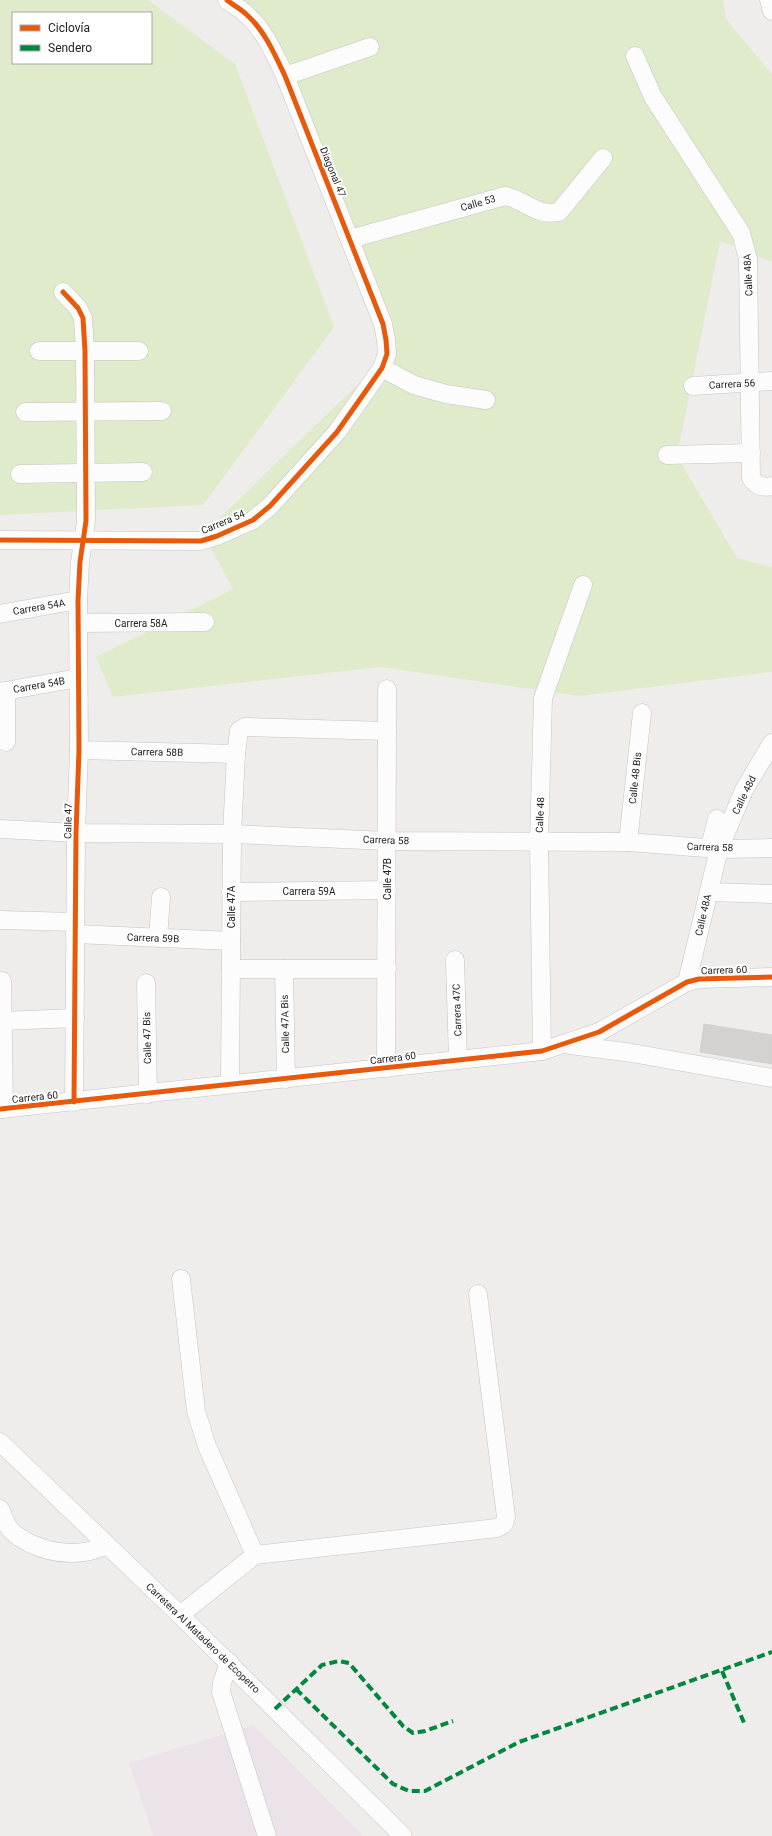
<svg xmlns="http://www.w3.org/2000/svg" width="772" height="1836" font-family="Roboto,sans-serif">
  <style>
    .industrial { fill: #ece3ea }
    .grass { fill: #dfebcb; fill-rule: evenodd }
    .building { fill: #d4d2d0; stroke: #d2cfcc }
    .lines { fill: none; stroke-linecap: round; stroke-linejoin: round }
    .minor-casing { stroke: #c5c4c3; stroke-width: 19 }
    .minor { stroke: #fdfcfc; stroke-width: 18 }
    .quiet { stroke: #00873e; stroke-width: 4; stroke-dasharray: 8 4; stroke-linecap: butt }
    .cycleway-casing { stroke: #fff; stroke-width: 8 }
    .cycleway { stroke: #e8590c; stroke-width: 5 }
    .labels { text-anchor: middle; dominant-baseline: central; stroke-width: 4; stroke-linejoin: round; paint-order: stroke }
    .street-label { font-size: 10px; fill: #222; stroke: #fff }
  </style>
  <rect width="100%" height="100%" fill="#efedeb"/>
  <path class="industrial" d="M 254,1725 L 363,1836 L 153,1836 L 129,1763 Z"/>
  <g class="grass">
    <path d="M 0,0 L 148,0 L 235,64 L 334,327 L 203,505 L 0,515 ZM 13,13 L 151,13 L 151,63 L 13,63 Z"/>
    <path d="M 236,0 L 723,0 L 726,19 L 772,74 L 772,262 L 720,241 L 677,456 L 737,558 L 772,567 L 772,672 L 579,696 L 380,667 L 113,697 L 96,657 L 233,589 L 203,534 L 391,352 L 352,239 L 264,18 Z"/>
  </g>
  <path class="building" d="M 704,1024 L 772,1035 L 772,1064 L 700,1052 Z"/>
  <g class="lines">
    <g class="minor-casing">
      <g id="minor">
        <path d="M 769,0 L 772,11"/>
        <path d="M 635,56 L 653,97 L 741,233 L 748,259 L 751,478 C 757,486 762,488 772,486"/>
        <path d="M 285,76 L 370,47"/>
        <path d="M 350,239 L 505,196 C 524,199 536,217 559,212 L 603,158"/>
        <path d="M 63,292 L 78,308 L 83,318 L 85,351 L 86,521 L 80,562 L 78,600 L 79,750 L 76,833 L 74,1102"/>
        <path d="M 39,351 L 139,351"/>
        <path d="M 382,368 L 414,385 L 446,394 L 486,400"/>
        <path d="M 693,386 L 772,381"/>
        <path d="M 25,412 L 162,411"/>
        <path d="M 667,455 L 751,453"/>
        <path d="M 20,474 L 143,472"/>
        <path d="M 0,540 L 201,541 L 217,536 L 253,520 L 270,506 L 337,432 L 382,368 L 387,354 L 386,340 L 383,324 L 285,76 C 275,55 265,31 247,15 C 241,9 233,5 227,0"/>
        <path d="M 0,614 L 78,600"/>
        <path d="M 78,623 L 205,622"/>
        <path d="M 0,692 L 78,678"/>
        <path d="M 6,742 L 6,691"/>
        <path d="M 79,750 L 236,754"/>
        <path d="M 0,829 L 76,833 L 232,834 L 387,841 L 628,842 L 719,849 L 772,848"/>
        <path d="M 628,842 L 642,713"/>
        <path d="M 710,847 L 717,819"/>
        <path d="M 231,892 L 387,890"/>
        <path d="M 709,892 L 772,894"/>
        <path d="M 0,920 L 75,922"/>
        <path d="M 75,934 L 231,941"/>
        <path d="M 158,938 L 161,897"/>
        <path d="M 455,960 L 458,1060"/>
        <path d="M 231,969 L 387,969"/>
        <path d="M 284,969 L 286,1079"/>
        <path d="M 2,981 L 4,1109"/>
        <path d="M 687,982 L 719,849 L 744,790 L 772,743"/>
        <path d="M 146,983 L 148,1094"/>
        <path d="M 3,1021 L 75,1018"/>
        <path d="M 570,1045 L 632,1053 L 772,1078"/>
        <path d="M 542,1051 L 539,843 L 543,698 L 583,585"/>
        <path d="M 386,1068 L 387,689"/>
        <path d="M 230,1084 L 232,834 L 236,754 L 239,731 L 245,727 L 387,731"/>
        <path d="M 0,1109 L 542,1051 L 599,1032 L 687,982 L 699,979 L 772,977"/>
        <path d="M 181,1279 L 196,1411 L 207,1446 L 255,1555"/>
        <path d="M 0,1442 L 180,1615 L 403,1836"/>
        <path d="M 0,1509 C 3,1515 5,1522 9,1528 C 14,1535 22,1539 29,1543 C 55,1555 81,1557 107,1545"/>
        <path d="M 180,1615 L 255,1555 L 497,1528 L 504,1524 L 506,1517 L 478,1294"/>
        <path d="M 229,1662 L 222,1683 L 221,1692 L 267,1836"/>
      </g>
    </g>
    <use href="#minor" class="minor"/>
    <g class="quiet">
      <path d="M 722,1671 L 745,1725"/>
      <path d="M 296,1689 L 393,1784 L 409,1791 L 425,1791 L 519,1742 L 772,1652"/>
      <path d="M 275,1709 L 322,1665 L 339,1661 L 349,1663 L 403,1726 L 413,1733 L 425,1731 L 453,1721"/>
    </g>
    <g class="cycleway-casing">
      <g id="cycleway">
        <path d="M 63,292 L 78,308 L 83,318 L 85,351 L 86,521 L 80,562 L 78,600 L 79,750 L 76,833 L 74,1102"/>
        <path d="M 0,540 L 201,541 L 217,536 L 253,520 L 270,506 L 337,432 L 382,368 L 387,354 L 386,340 L 383,324 L 285,76 C 275,55 265,31 247,15 C 241,9 233,5 227,0"/>
        <path d="M 0,1109 L 542,1051 L 599,1032 L 687,982 L 699,979 L 772,977"/>
      </g>
    </g>
    <use href="#cycleway" class="cycleway"/>
  </g>
  <g class="labels">
    <g class="street-label">
      <text transform="translate(333 172) rotate(68)">Diagonal 47</text>
      <text transform="translate(478 203) rotate(-16)">Calle 53</text>
      <text transform="translate(748 275) rotate(-93)">Calle 48A</text>
      <text transform="translate(732 384) rotate(-3)">Carrera 56</text>
      <text transform="translate(223 522) rotate(-23)">Carrera 54</text>
      <text transform="translate(39 607) rotate(-10)">Carrera 54A</text>
      <text x="141" y="623">Carrera 58A</text>
      <text transform="translate(39 685) rotate(-10)">Carrera 54B</text>
      <text transform="translate(157 752) rotate(1)">Carrera 58B</text>
      <text transform="translate(635 778) rotate(-84)">Calle 48 Bis</text>
      <text transform="translate(744 795) rotate(-64)">Calle 48d</text>
      <text transform="translate(540 815) rotate(-88)">Calle 48</text>
      <text transform="translate(68 821) rotate(-89)">Calle 47</text>
      <text transform="translate(386 840) rotate(2)">Carrera 58</text>
      <text transform="translate(710 847) rotate(2)">Carrera 58</text>
      <text transform="translate(387 879) rotate(-90)">Calle 47B</text>
      <text x="309" y="891">Carrera 59A</text>
      <text transform="translate(231 907) rotate(-90)">Calle 47A</text>
      <text transform="translate(703 915) rotate(-77)">Calle 48A</text>
      <text transform="translate(153 938) rotate(2)">Carrera 59B</text>
      <text transform="translate(724 970) rotate(-2)">Carrera 60</text>
      <text transform="translate(457 1010) rotate(-92)">Carrera 47C</text>
      <text transform="translate(285 1024) rotate(-91)">Calle 47A Bis</text>
      <text transform="translate(147 1038) rotate(-91)">Calle 47 Bis</text>
      <text transform="translate(393 1058) rotate(-7)">Carrera 60</text>
      <text transform="translate(35 1097) rotate(-6)">Carrera 60</text>
      <text transform="translate(203 1638) rotate(44)">Carretera Al Matadero de Ecopetro</text>
    </g>
  </g>
  <rect x="12" y="12" width="140" height="52" fill="#ffffff" stroke="#a7a7a7"/>
  <rect x="20" y="25" width="20" height="6" fill="#e8590c" stroke="#a7a7a7"/>
  <text x="48" y="32" font-size="12" fill="#222222">Ciclovía</text>
  <rect x="20" y="45" width="20" height="6" fill="#00873e" stroke="#a7a7a7"/>
  <text x="48" y="52" font-size="12" fill="#222222">Sendero</text>
</svg>
